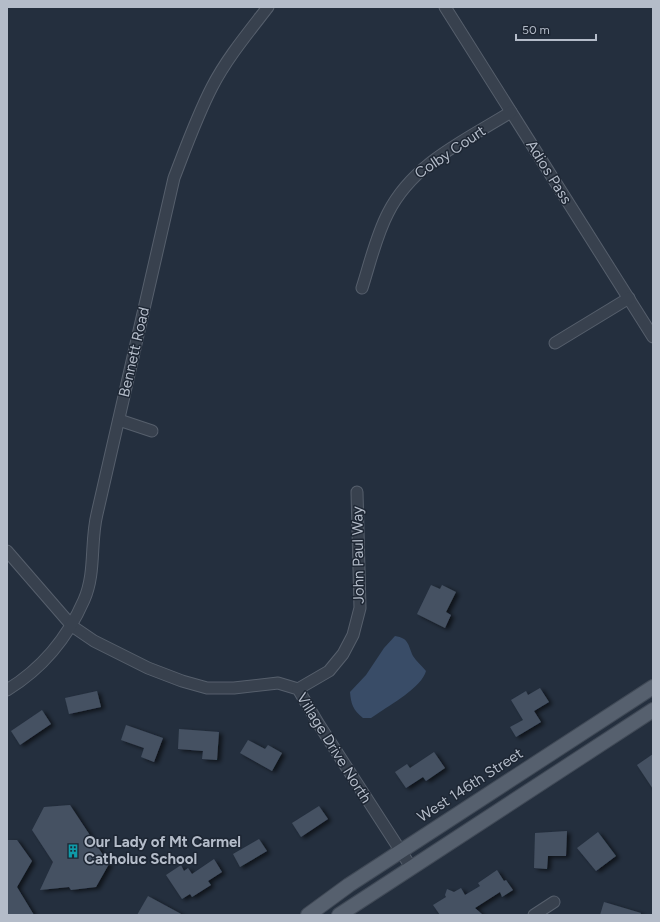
<svg xmlns="http://www.w3.org/2000/svg" width="660" height="922" font-family="Figtree,sans-serif">
  <style>
    .water { fill: #394c67 }
    .building { fill: #455162; filter: url(#shadow) }
    .lines { fill: none; stroke-linecap: round; stroke-linejoin: round }
    .minor-casing { stroke: #565f6c; stroke-width: 13 }
    .major-casing { stroke: #414a57; stroke-width: 16 }
    .minor { stroke: #38414e; stroke-width: 11 }
    .major { stroke: #56606e; stroke-width: 14 }
    .labels { text-anchor: middle; dominant-baseline: central; stroke-width: 3; stroke-linejoin: round; paint-order: stroke }
    .street-label { font-size: 15px; fill: #b4bcc9; stroke: #1d2633 }
    .poi-label { font-size: 15px; font-weight: bold; fill: #b4bcc9; stroke: #1d2633; text-anchor: start }
  </style>
  <defs>
    <filter id="shadow"><feDropShadow dx="3.5" dy="2" stdDeviation="2" flood-color="#0009"/></filter>
  </defs>
  <rect width="100%" height="100%" fill="#242f3e"/>
  <path class="water" d="M 395,636 C 409,638 408,645 413,656 C 416,661 422,666 426,671 C 422,687 390,705 377,714 L 371,718 L 363,718 C 353,710 351,704 350,692 L 366,675 L 384,648 Z"/>
  <g class="building">
    <path d="M 431,585 L 440,589 L 442,585 L 456,592 L 446,612 L 451,615 L 445,628 L 417,614 Z"/>
    <path d="M 540,688 L 549,702 L 534,711 L 541,722 L 516,737 L 510,727 L 523,720 L 511,700 L 526,691 L 528,695 Z"/>
    <path d="M 97,691 L 101,707 L 69,714 L 65,698 Z"/>
    <path d="M 42,710 L 51,724 L 20,745 L 11,731 Z"/>
    <path d="M 126,725 L 163,738 L 154,762 L 141,757 L 144,748 L 121,740 Z"/>
    <path d="M 179,729 L 219,732 L 217,760 L 202,759 L 203,751 L 178,749 Z"/>
    <path d="M 248,740 L 265,749 L 268,745 L 282,753 L 272,771 L 240,753 Z"/>
    <path d="M 434,752 L 445,768 L 426,781 L 423,777 L 406,788 L 395,772 L 407,764 L 410,768 Z"/>
    <path d="M 653,754 L 653,789 L 637,765 Z"/>
    <path d="M 70,805 L 109,864 L 96,887 L 71,890 L 69,887 L 40,890 L 53,862 L 32,830 L 44,807 Z"/>
    <path d="M 319,806 L 328,819 L 301,837 L 292,823 Z"/>
    <path d="M 567,831 L 566,856 L 548,856 L 547,869 L 534,868 L 535,833 Z"/>
    <path d="M 598,832 L 616,856 L 596,871 L 577,848 Z"/>
    <path d="M 259,839 L 267,851 L 240,867 L 233,854 Z"/>
    <path d="M 7,840 L 17,840 L 32,861 L 17,887 L 34,915 L 7,915 Z"/>
    <path d="M 214,859 L 222,872 L 208,881 L 211,885 L 192,897 L 190,894 L 182,899 L 166,875 L 181,865 L 184,871 L 188,868 L 192,874 Z"/>
    <path d="M 497,870 L 504,881 L 506,880 L 513,890 L 502,897 L 500,892 L 475,908 L 483,915 L 440,915 L 433,905 L 446,897 L 445,895 L 447,889 L 454,892 L 461,888 L 465,895 L 480,886 L 478,883 Z"/>
    <path d="M 148,896 L 183,915 L 137,915 Z"/>
    <path d="M 604,902 L 641,913 L 640,915 L 600,915 Z"/>
  </g>
  <g class="lines">
    <g class="minor-casing">
      <g id="minor">
        <path d="M 445,7 L 653,337"/>
        <path d="M 362,288 C 370,263 376,236 388,213 C 413,163 466,140 511,112"/>
        <path d="M 555,343 L 629,298"/>
        <path d="M 119,420 L 152,431"/>
        <path d="M 7,551 L 72,626 L 94,641 L 148,668 L 182,681 L 207,688 L 234,688 L 278,683 L 298,689 L 318,723 L 411,867"/>
        <path d="M 298,689 L 329,671 L 343,654 L 353,635 L 360,608 L 357,492"/>
        <path d="M 7,690 C 43,668 67,639 84,600 C 96,573 90,542 97,514 C 123,402 148,290 174,178 C 186,147 197,116 212,87 C 227,58 248,33 268,7"/>
        <path d="M 534,915 L 554,902"/>
      </g>
    </g>
    <g class="major-casing">
      <g id="major">
        <path d="M 308,915 L 349,885 L 653,687"/>
        <path d="M 339,915 L 653,710"/>
      </g>
    </g>
    <use href="#minor" class="minor"/>
    <use href="#major" class="major"/>
  </g>
  <defs>
    <g id="building-bare" transform="scale(1.08)"><path d="M-4-6H4V6H1V3H-1V6H-4ZM-2.5-4.3h1.7v1.8h-1.7ZM.8-4.3h1.7v1.8H.8ZM-2.5-1h1.7V.8h-1.7ZM.8-1h1.7V.8H.8Z" fill="#0f9aa8" stroke="#1d2633" stroke-width="2.5" paint-order="stroke"/></g>
  </defs>
  <g fill-rule="evenodd">
    <use href="#building-bare" x="73" y="851"/>
  </g>
  <g class="labels">
    <g class="street-label">
      <text transform="translate(450 152) rotate(-34)">Colby Court</text>
      <text transform="translate(549 172) rotate(58)">Adios Pass</text>
      <text transform="translate(134 352) rotate(-77)">Bennett Road</text>
      <text transform="translate(358 555) rotate(-91)">John Paul Way</text>
      <text transform="translate(334 748) rotate(58)">Village Drive North</text>
      <text transform="translate(470 785) rotate(-33)">West 146th Street</text>
    </g>
    <g class="poi-label">
      <text x="84" y="842">Our Lady of Mt Carmel<tspan x="84" dy="17">Catholuc School</tspan></text>
    </g>
  </g>
  <rect width="660" height="922" fill="none" stroke="#b4bcc9" stroke-width="16"/>
  <path d="M516 34v6h80v-6" fill="none" stroke="#b4bcc9" stroke-width="2"/>
  <text x="522" y="34" font-size="12" fill="#b4bcc9" stroke="#1d2633" stroke-width="3" paint-order="stroke">50 m</text>
</svg>
